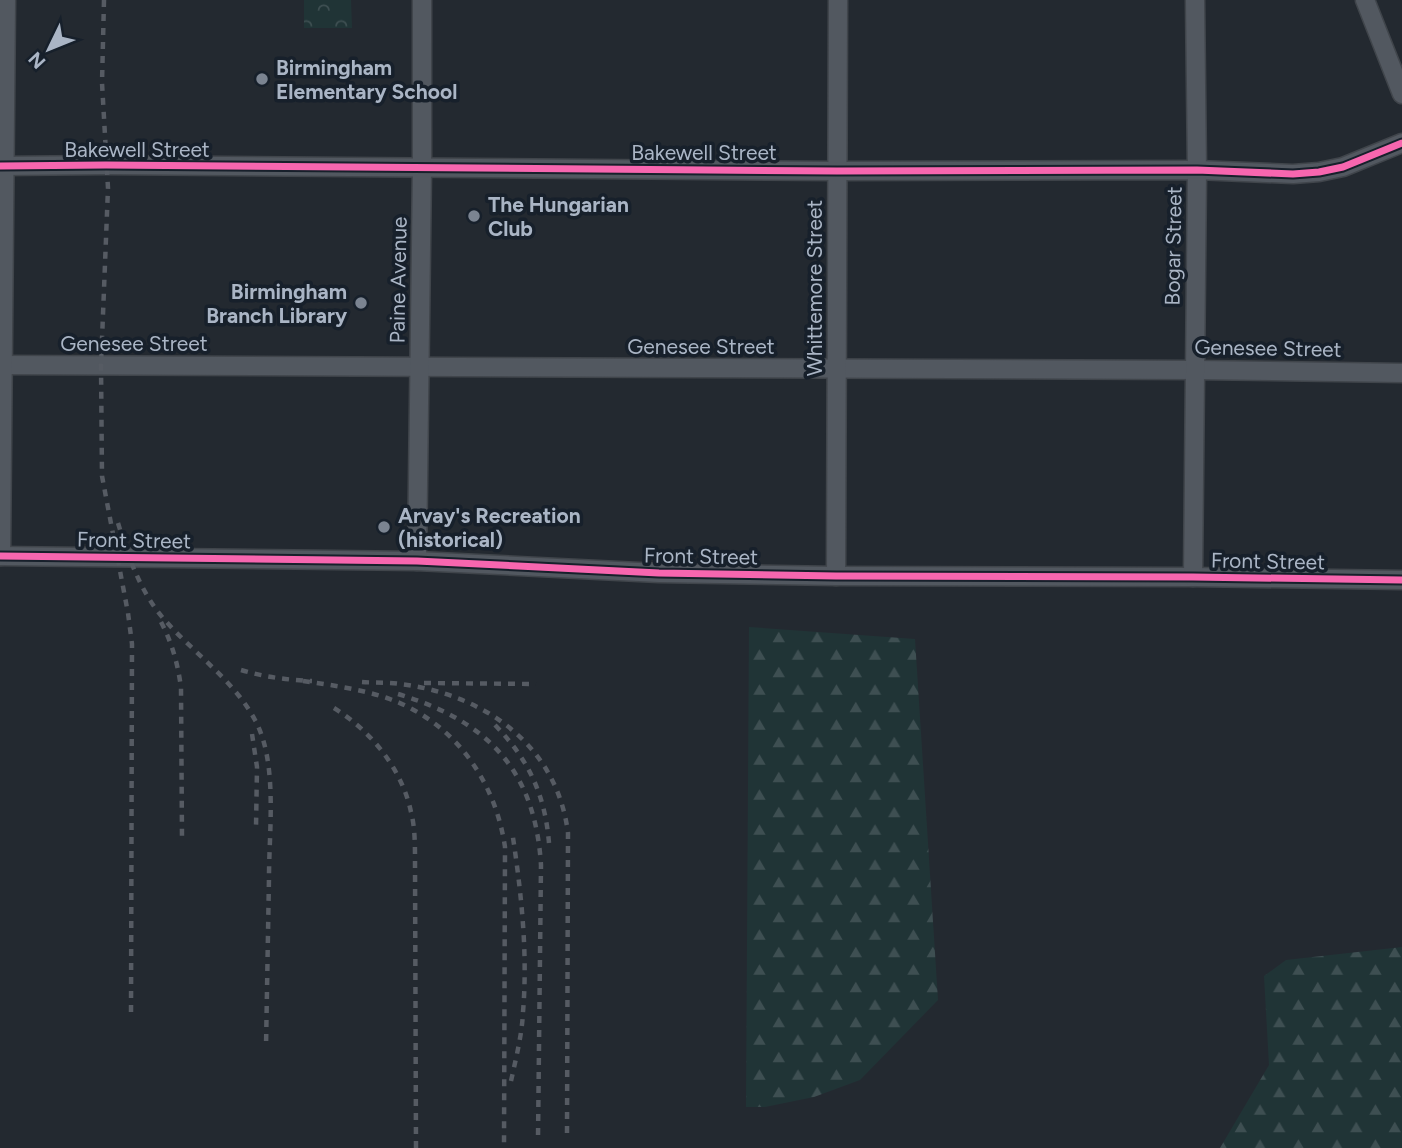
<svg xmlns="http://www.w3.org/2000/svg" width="1402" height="1148" font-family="Figtree,sans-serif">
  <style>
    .forest { fill: url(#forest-firs) }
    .park { fill: url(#park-crowns) }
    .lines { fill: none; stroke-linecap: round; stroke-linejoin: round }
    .minor-casing { stroke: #40454b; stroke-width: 21 }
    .minor { stroke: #525860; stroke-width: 18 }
    .rail { stroke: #565b63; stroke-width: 4.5; stroke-dasharray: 7 7; stroke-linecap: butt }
    .cycleway-casing { stroke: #17202b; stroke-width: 11 }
    .cycleway { stroke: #f766af; stroke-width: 7 }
    .poi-dot { fill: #7b8491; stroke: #17202b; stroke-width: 2.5 }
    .labels { text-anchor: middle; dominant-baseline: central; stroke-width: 7; stroke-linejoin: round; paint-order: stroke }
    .poi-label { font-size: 21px; font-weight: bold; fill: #aab5c5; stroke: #17202b; text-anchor: start }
    .street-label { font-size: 21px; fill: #aab5c5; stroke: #17202b }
  </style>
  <defs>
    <pattern id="forest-firs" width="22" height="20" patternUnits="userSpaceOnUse" patternTransform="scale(1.75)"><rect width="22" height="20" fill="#203436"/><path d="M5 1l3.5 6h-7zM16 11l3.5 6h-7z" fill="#3e4f52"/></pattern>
    <pattern id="park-crowns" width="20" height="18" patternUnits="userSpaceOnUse" patternTransform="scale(1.75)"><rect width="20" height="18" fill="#203436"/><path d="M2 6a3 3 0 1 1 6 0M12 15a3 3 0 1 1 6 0" fill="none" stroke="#3e4f52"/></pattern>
  </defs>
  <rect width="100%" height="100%" fill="#232930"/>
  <g class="forest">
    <path d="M 749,627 L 915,639 L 938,1000 L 860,1080 L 814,1097 L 765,1107 L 746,1107 Z"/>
    <path d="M 1402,947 L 1402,1148 L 1220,1148 L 1269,1065 L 1264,976 L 1286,960 Z"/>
  </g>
  <path class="park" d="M 304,0 L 351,0 L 352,28 L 304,28 Z"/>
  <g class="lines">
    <g class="minor-casing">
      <g id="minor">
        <path d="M 1365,0 L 1402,94"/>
        <path d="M 0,166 L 106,165 L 837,171 L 1197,170 L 1293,174 L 1319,172 L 1343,167 L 1402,143"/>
        <path d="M 0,365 L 1195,370 L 1402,373"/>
        <path d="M 0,556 L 417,561 L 659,573 L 836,576 L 1193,577 L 1402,580"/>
        <path d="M 1,556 L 6,0"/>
        <path d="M 417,561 L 422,168 L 422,0"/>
        <path d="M 836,576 L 838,0"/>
        <path d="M 1193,577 L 1197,170 L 1195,0"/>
      </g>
    </g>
    <use href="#minor" class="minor"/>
    <g class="rail">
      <path d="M 104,0 L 102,83 L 108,188 L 101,365 L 102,476 L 128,613 L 132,644 L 131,1019"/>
      <path d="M 118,523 C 128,556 140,591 163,618 C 193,653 233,679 255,720 C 278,762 269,830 269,877 C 268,933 267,990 266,1047"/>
      <path d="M 161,622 C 172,643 178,664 181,688 L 182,839"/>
      <path d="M 241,670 C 265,677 287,680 312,681"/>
      <path d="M 303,681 C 331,685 360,689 387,698 C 453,721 495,779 505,847 L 504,1148"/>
      <path d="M 362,682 C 375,683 388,682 400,684 C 484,694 557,745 568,833 L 567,1135"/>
      <path d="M 424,683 L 536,684"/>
      <path d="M 398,694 C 487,721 535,769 541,865 L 538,1138"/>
      <path d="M 334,708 C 371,731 402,769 411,812 C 415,827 415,845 415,861 L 416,1148"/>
      <path d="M 495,725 C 529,760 545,795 549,843"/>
      <path d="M 252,734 L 257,767 L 256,828"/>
      <path d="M 511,1081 C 516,1058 522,1035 523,1012 C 528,952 521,890 512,831"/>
    </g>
    <g class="cycleway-casing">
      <g id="cycleway">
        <path d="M 0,166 L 106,165 L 837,171 L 1197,170 L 1293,174 L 1319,172 L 1343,167 L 1402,143"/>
        <path d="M 0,556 L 417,561 L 659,573 L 836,576 L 1193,577 L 1402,580"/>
      </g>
    </g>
    <use href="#cycleway" class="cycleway"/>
  </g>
  <g class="poi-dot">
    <circle cx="262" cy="79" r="7"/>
    <circle cx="474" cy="216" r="7"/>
    <circle cx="361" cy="303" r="7"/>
    <circle cx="384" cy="527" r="7"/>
  </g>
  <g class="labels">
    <g class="poi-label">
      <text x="276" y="67">Birmingham<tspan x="276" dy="24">Elementary School</tspan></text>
      <text x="488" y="204">The Hungarian<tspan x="488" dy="24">Club</tspan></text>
      <text x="347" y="291" text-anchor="end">Birmingham<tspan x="347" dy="24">Branch Library</tspan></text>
      <text x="398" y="515">Arvay's Recreation<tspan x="398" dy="24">(historical)</tspan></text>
    </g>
    <g class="street-label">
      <text x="137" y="149">Bakewell Street</text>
      <text x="704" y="152">Bakewell Street</text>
      <text transform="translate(1173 246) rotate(-89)">Bogar Street</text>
      <text transform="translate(398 280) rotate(-89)">Paine Avenue</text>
      <text transform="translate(814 288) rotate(-90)">Whittemore Street</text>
      <text x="134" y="343">Genesee Street</text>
      <text x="701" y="346">Genesee Street</text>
      <text transform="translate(1268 348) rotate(1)">Genesee Street</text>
      <text transform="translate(134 540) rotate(1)">Front Street</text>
      <text transform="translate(701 556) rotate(1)">Front Street</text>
      <text transform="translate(1268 561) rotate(1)">Front Street</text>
    </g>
  </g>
  <g transform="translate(49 49) rotate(227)" stroke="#17202b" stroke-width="5" paint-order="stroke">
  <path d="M0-5L12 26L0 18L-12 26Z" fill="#aab5c5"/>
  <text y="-10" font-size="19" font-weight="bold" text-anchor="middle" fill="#aab5c5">N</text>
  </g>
</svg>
